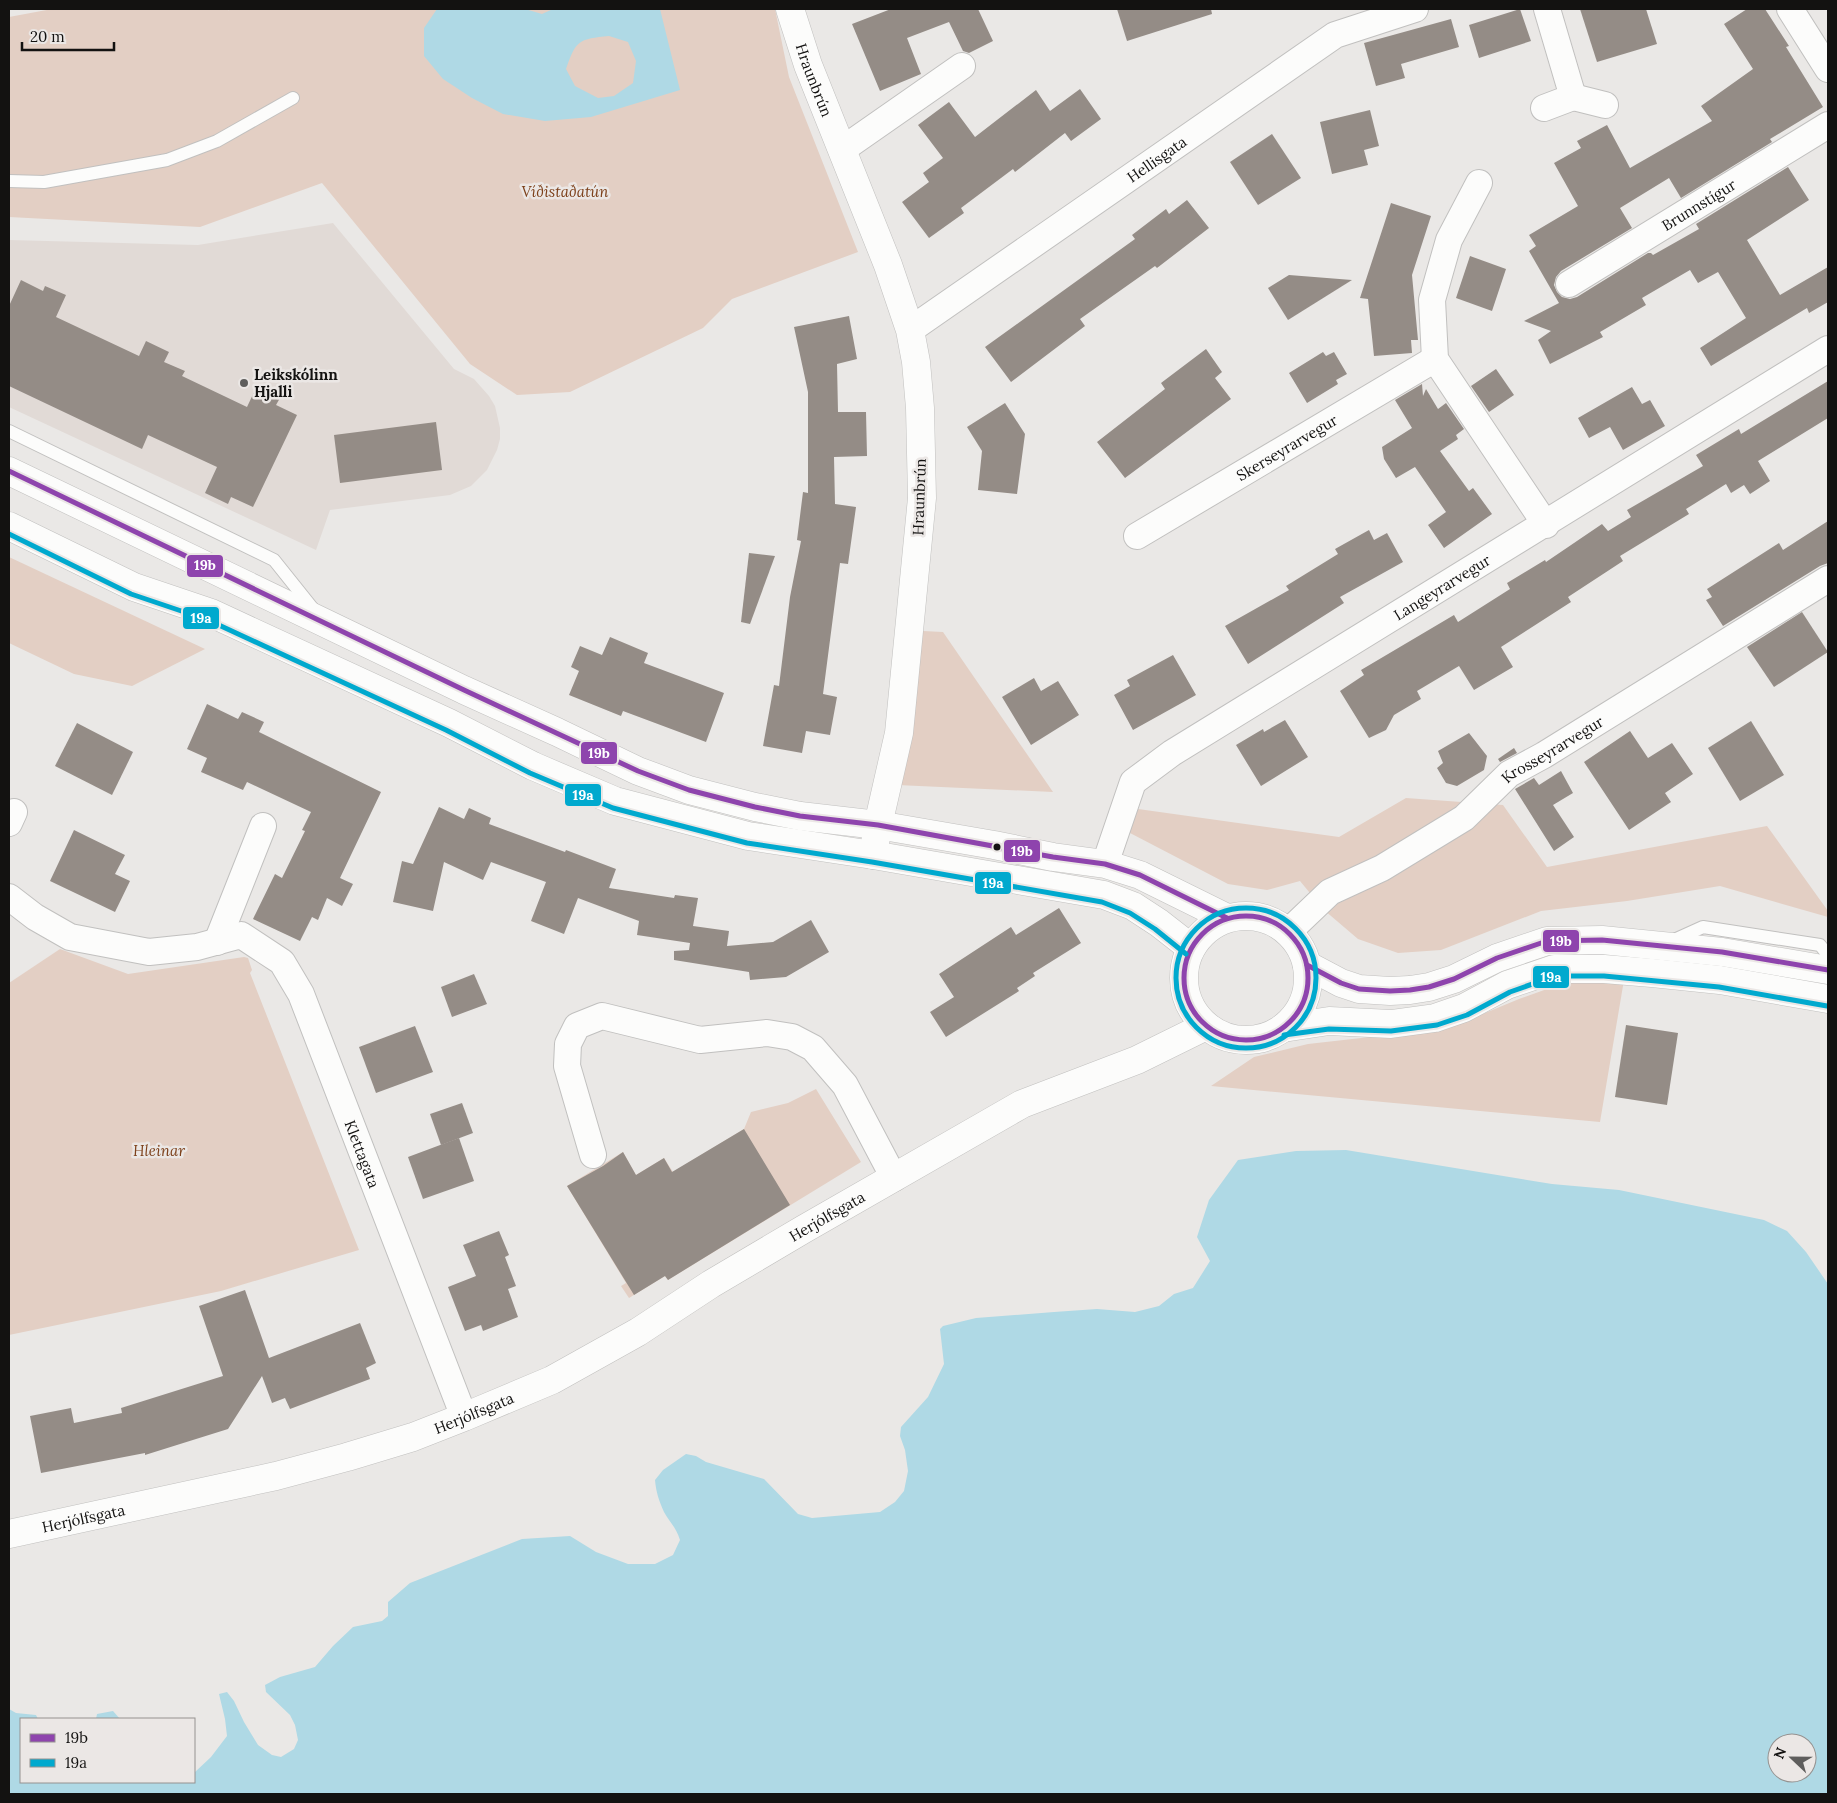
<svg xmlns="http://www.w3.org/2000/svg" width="1837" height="1803" font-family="Lora,serif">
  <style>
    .built { fill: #e1dad6 }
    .green { fill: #e3cfc4 }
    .water { fill: #afd9e5; fill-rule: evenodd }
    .building { fill: #948c86 }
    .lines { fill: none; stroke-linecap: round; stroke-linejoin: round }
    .service-casing { stroke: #c1c0bf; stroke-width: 14 }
    .minor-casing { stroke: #c1c0bf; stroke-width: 28 }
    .tertiary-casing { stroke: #c1c0bf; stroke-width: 29 }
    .secondary-casing { stroke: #c1c0bf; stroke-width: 29 }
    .service { stroke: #fcfcfb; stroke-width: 12 }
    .minor { stroke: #fcfcfb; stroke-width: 26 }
    .tertiary { stroke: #fcfcfb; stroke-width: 28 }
    .secondary { stroke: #fcfcfb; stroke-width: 28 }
    .bus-1-casing { stroke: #ebe7e5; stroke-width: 9 }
    .bus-2-casing { stroke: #ebe7e5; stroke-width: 9 }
    .bus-1 { stroke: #8e44ad; stroke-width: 5 }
    .bus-2 { stroke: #00a9ce; stroke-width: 5 }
    .poi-dot { fill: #5e5d5c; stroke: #ebe7e5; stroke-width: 2 }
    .bus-dot { fill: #131211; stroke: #ebe7e5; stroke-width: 2 }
    .labels { text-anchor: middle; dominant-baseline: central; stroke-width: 5; stroke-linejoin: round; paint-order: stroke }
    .street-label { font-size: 15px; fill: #131211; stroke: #ebe7e5 }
    .park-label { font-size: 15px; font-style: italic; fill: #7d411b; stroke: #ebe7e5 }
    .poi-label { font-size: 15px; font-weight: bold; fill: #131211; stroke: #ebe7e5; text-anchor: start }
    .line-badge { stroke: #ebe7e5; stroke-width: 2 }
    .badge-label { font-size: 14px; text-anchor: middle; font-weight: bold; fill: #fff }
  </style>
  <rect width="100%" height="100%" fill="#eae8e6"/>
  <path class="built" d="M 333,223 L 454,369 L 474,379 L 489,396 L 495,406 L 500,428 L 500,439 L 497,450 L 487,470 L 471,486 L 450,495 L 330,510 L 316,550 L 9,407 L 9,240 L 198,245 Z"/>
  <g class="green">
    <path d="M 52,9 L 228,9 L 229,11 L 228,9 L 775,9 L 789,77 L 858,252 L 732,299 L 703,328 L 570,392 L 517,395 L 470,364 L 322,183 L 200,227 L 9,217 L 9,17 Z"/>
    <path d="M 9,557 L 205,649 L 132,686 L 74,674 L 9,643 Z"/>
    <path d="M 923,631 L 943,632 L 1053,792 L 897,785 Z"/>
    <path d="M 1406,798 L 1503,805 L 1547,867 L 1767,826 L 1828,911 L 1828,917 L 1720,886 L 1627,901 L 1541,911 L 1441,950 L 1398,953 L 1358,939 L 1324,910 L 1300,881 L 1267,890 L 1228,884 L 1130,833 L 1131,808 L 1339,837 Z"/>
    <path d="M 60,949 L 128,974 L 244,957 L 248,958 L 252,970 L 250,973 L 359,1250 L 221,1291 L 9,1335 L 9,983 Z"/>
    <path d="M 1575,979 L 1624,980 L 1600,1122 L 1211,1086 L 1254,1057 L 1308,1044 L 1379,1036 L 1461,1023 L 1519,999 Z"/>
    <path d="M 816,1089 L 861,1162 L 668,1280 L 665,1276 L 629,1298 L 621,1286 L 626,1283 L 567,1186 L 623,1152 L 636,1175 L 664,1158 L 673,1172 L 744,1129 L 751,1112 L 788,1103 Z"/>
  </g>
  <g class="water">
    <path d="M 437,9 L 525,9 L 542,14 L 553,9 L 660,9 L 680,90 L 591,117 L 545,121 L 503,114 L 472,98 L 443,79 L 424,56 L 424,28 ZM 609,36 L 628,42 L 636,61 L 633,83 L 614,96 L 598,98 L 575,86 L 566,69 C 576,40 579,39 609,36 Z"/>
    <path d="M 1346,1150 L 1552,1184 L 1619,1190 L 1764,1220 L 1787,1231 L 1806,1252 L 1828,1284 L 1828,1794 L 9,1794 L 9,1709 L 16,1713 L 36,1715 L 38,1719 L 21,1719 L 21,1782 L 194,1782 L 194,1773 L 211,1757 L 227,1736 L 225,1719 L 219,1694 L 227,1692 L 234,1701 L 244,1722 L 258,1745 L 272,1755 L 281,1757 L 294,1749 L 298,1740 L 295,1725 L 290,1715 L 266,1692 L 265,1685 L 280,1677 L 315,1667 L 333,1646 L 353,1627 L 382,1621 L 388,1616 L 388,1602 L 410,1583 L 522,1539 L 570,1536 L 596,1552 L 628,1564 L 655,1564 L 673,1555 L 680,1540 C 676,1527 670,1523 664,1512 C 659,1501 656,1492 655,1480 L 663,1470 L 686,1454 L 696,1456 L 706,1462 L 764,1479 L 798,1514 L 812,1518 L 880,1512 L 895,1502 L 904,1491 L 908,1471 L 905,1450 L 900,1436 L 901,1427 L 928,1397 L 944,1364 L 940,1329 L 943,1326 L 976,1318 L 1054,1312 L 1097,1309 L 1135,1312 L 1159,1306 L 1174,1294 L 1193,1288 L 1210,1261 L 1197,1237 L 1209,1200 L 1238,1160 L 1296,1151 ZM 1777,1743 L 1807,1743 L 1807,1773 L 1777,1773 Z"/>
    <path d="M 113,1711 L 120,1719 L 96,1719 L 97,1714 Z"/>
  </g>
  <g class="building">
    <path d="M 891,9 L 978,9 L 993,41 L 969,53 L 963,51 L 949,22 L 907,38 L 921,74 L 880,91 L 852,24 Z"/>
    <path d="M 1117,9 L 1211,9 L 1212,14 L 1127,41 Z"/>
    <path d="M 1520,9 L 1531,41 L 1479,58 L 1469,25 Z"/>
    <path d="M 1580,9 L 1646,9 L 1657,44 L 1597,62 Z"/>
    <path d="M 1747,9 L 1765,9 L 1789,46 L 1786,47 L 1823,107 L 1770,139 L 1772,142 L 1681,198 L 1669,178 L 1620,208 L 1632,228 L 1561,271 L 1556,277 L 1554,285 L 1557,292 L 1562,297 L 1570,299 L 1577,297 L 1648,253 L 1651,253 L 1653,255 L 1699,229 L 1696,224 L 1788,167 L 1809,200 L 1747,240 L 1780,295 L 1828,267 L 1828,302 L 1809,313 L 1807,308 L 1711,366 L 1700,348 L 1746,318 L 1718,272 L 1698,283 L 1690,270 L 1642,298 L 1646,305 L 1600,332 L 1603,337 L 1550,364 L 1538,340 L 1551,331 L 1524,321 L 1559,303 L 1529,251 L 1536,246 L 1529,235 L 1578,206 L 1554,163 L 1581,148 L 1577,141 L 1607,125 L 1630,168 L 1712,121 L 1701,106 L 1753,69 L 1724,24 Z"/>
    <path d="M 1451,19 L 1459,47 L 1401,64 L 1405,78 L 1376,86 L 1364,43 Z"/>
    <path d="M 1080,89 L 1101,119 L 1071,141 L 1065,133 L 1015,172 L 1013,169 L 961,208 L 964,213 L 929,238 L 902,202 L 929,182 L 923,173 L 943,158 L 918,125 L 949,102 L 975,137 L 1036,90 L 1050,111 Z"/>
    <path d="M 1370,110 L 1379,146 L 1364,150 L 1368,165 L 1332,174 L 1320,122 Z"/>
    <path d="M 1272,134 L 1301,178 L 1258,205 L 1230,162 Z"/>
    <path d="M 1187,200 L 1209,228 L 1157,268 L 1155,266 L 1080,319 L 1085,326 L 1011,382 L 985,347 L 1135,239 L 1132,235 L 1166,209 L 1169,214 Z"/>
    <path d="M 1391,203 L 1431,216 L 1412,275 L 1418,340 L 1411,340 L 1412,353 L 1374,356 L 1368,299 L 1360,298 Z"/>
    <path d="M 1470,256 L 1506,269 L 1492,311 L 1456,298 Z"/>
    <path d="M 1289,275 L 1352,280 L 1288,320 L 1268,288 Z"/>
    <path d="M 21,280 L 43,291 L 45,286 L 66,295 L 56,317 L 139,356 L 146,341 L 169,352 L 164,362 L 185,371 L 182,376 L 247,407 L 257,386 L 280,398 L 276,405 L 297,415 L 253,507 L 231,497 L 228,504 L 205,493 L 217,467 L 148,435 L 142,449 L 9,386 L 9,306 Z"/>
    <path d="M 849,316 L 857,359 L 837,364 L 838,412 L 866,412 L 867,456 L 834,457 L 835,504 L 856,507 L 848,564 L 840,563 L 823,694 L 837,697 L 830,735 L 806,731 L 802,753 L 763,746 L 774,685 L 779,686 L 790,597 L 801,541 L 797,540 L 803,492 L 808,493 L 808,392 L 794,327 Z"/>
    <path d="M 1206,349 L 1222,372 L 1215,378 L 1231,399 L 1125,478 L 1097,442 L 1165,389 L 1161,383 Z"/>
    <path d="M 1323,352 L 1326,356 L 1334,352 L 1347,374 L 1336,380 L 1338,384 L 1307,403 L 1289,373 Z"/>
    <path d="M 1496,369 L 1514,395 L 1489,412 L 1471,386 Z"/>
    <path d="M 1828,381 L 1828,418 L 1758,461 L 1770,481 L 1750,494 L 1744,485 L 1731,493 L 1726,484 L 1686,509 L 1689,514 L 1620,556 L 1623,561 L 1568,597 L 1571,602 L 1501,647 L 1513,667 L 1474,690 L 1459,666 L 1417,691 L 1421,699 L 1394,715 L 1386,730 L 1369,738 L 1340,691 L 1364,675 L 1361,670 L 1454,615 L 1458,622 L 1510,589 L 1507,583 L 1545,560 L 1546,562 L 1602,524 L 1608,531 L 1631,517 L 1627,510 L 1703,466 L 1696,455 L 1739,429 L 1741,434 Z"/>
    <path d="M 1422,384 L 1423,396 L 1426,389 L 1438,409 L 1446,403 L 1464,429 L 1456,435 L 1458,439 L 1440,451 L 1469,491 L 1473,488 L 1492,514 L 1444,548 L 1428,525 L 1446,512 L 1415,467 L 1396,478 L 1384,459 L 1382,447 L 1412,428 L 1395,400 Z"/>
    <path d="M 1632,387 L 1642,404 L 1650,400 L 1665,426 L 1623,450 L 1610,427 L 1589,438 L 1578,418 Z"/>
    <path d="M 1005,403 L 1025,434 L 1017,494 L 978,490 L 982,451 L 967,427 Z"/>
    <path d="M 436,422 L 442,470 L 340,483 L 334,435 Z"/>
    <path d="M 1828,521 L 1828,563 L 1820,566 L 1723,626 L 1706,600 L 1712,597 L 1707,589 L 1779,543 L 1783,550 Z"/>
    <path d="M 1369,530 L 1374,540 L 1387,533 L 1403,562 L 1340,597 L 1344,603 L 1248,664 L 1225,626 L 1289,590 L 1286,586 L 1338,554 L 1335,549 Z"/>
    <path d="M 749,553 L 775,556 L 750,624 L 741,622 Z"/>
    <path d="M 1802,612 L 1828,652 L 1774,687 L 1747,647 Z"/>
    <path d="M 610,637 L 648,653 L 644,663 L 724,693 L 706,742 L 623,711 L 621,716 L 569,695 L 579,671 L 571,667 L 580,646 L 602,655 Z"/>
    <path d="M 1173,655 L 1196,695 L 1133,730 L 1114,695 L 1130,686 L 1127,680 Z"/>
    <path d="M 1034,678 L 1041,691 L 1058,681 L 1079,715 L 1031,745 L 1002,697 Z"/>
    <path d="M 207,704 L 238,719 L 242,712 L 264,722 L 259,732 L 381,792 L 340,878 L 353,884 L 342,906 L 327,898 L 318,920 L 312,917 L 300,941 L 253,919 L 275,874 L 282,878 L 305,831 L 302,830 L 311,812 L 247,782 L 243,790 L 201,772 L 207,758 L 187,749 Z"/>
    <path d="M 1285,720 L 1308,757 L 1261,786 L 1236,745 L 1263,729 L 1264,732 Z"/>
    <path d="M 1751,721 L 1784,775 L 1740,801 L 1708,748 Z"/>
    <path d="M 77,723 L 133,752 L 112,795 L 55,766 Z"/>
    <path d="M 1630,731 L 1648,758 L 1672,743 L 1693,774 L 1665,793 L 1671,802 L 1629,830 L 1584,762 Z"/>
    <path d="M 1469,733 L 1487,756 L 1484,770 L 1457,786 L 1446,783 L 1437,768 L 1443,763 L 1438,751 Z"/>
    <path d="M 1514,748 L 1517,753 L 1500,762 L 1498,759 Z"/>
    <path d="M 1561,771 L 1573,793 L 1553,805 L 1574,837 L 1554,851 L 1515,789 L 1534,778 L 1539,785 Z"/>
    <path d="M 439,807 L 464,819 L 469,808 L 491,818 L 489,824 L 565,852 L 566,850 L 616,869 L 609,888 L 674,898 L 675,895 L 698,898 L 693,926 L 729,931 L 727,946 L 773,942 L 811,920 L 829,952 L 786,977 L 750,980 L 749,972 L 674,960 L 674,951 L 689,950 L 690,943 L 637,935 L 639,921 L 578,898 L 564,934 L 531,921 L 546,882 L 491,862 L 483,880 L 444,862 L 433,911 L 393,902 L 402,861 L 413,864 Z"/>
    <path d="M 74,830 L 125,855 L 115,874 L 130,881 L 115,912 L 50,881 Z"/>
    <path d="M 1059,908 L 1081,943 L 1033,973 L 1035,976 L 1017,988 L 1019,991 L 946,1037 L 930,1012 L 954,997 L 939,974 L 1011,927 L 1016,935 Z"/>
    <path d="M 474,974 L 487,1004 L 452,1017 L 441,987 Z"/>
    <path d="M 1626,1025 L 1678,1033 L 1667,1105 L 1615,1097 Z"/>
    <path d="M 415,1026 L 433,1072 L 376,1093 L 359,1047 Z"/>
    <path d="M 462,1103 L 473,1133 L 441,1145 L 430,1114 Z"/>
    <path d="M 744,1129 L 790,1205 L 668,1280 L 665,1276 L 634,1295 L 567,1186 L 603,1166 L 623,1152 L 636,1175 L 664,1158 L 672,1172 Z"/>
    <path d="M 459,1138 L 474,1181 L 423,1199 L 408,1157 Z"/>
    <path d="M 499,1231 L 509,1255 L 505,1257 L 516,1286 L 508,1289 L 518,1317 L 483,1331 L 481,1325 L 465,1331 L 448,1287 L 476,1276 L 463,1245 Z"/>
    <path d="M 245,1290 L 269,1358 L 360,1323 L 376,1363 L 366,1368 L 370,1379 L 290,1409 L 285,1398 L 272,1403 L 262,1376 L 228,1429 L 145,1455 L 145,1453 L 41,1473 L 30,1416 L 71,1408 L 74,1423 L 122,1413 L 121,1408 L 223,1376 L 199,1306 Z"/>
  </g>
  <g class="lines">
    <g class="service-casing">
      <g id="service">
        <path d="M 9,181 L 44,182 L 167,160 L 217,141 L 293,98"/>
        <path d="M 9,431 L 274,560 L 314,610"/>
        <path d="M 1672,941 L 1703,927 L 1820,945 L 1828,955"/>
      </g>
    </g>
    <g class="minor-casing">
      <g id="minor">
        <path d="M 1790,9 L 1828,69"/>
        <path d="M 1573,97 L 1605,105"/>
        <path d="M 1544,108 L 1573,97 L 1547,9"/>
        <path d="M 843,149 L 962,66"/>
        <path d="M 1479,183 L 1449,240 L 1432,300 L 1435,359 L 1546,525"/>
        <path id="s1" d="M 1569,284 L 1828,125"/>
        <path id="s2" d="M 910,330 L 1335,35 L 1415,9"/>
        <path id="s3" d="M 1137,536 L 1435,359"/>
        <path d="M 9,823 L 14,812"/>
        <path id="s4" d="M 1105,864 L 1133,782 L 1172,753 L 1828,349"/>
        <path id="s5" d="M 9,897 L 35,917 L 70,937 L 149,952 L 197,947 L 241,935 L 282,962 L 301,994 L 464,1417"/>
        <path id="s6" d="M 1288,932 L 1330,892 L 1382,868 L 1464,818 L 1509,774 L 1544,755 L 1828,579"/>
        <path d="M 217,942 L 263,826"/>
        <path d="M 593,1155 L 567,1066 L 568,1044 L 577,1026 L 602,1016 L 700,1040 L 767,1033 L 792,1037 L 813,1048 L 845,1085 L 894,1178"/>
      </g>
    </g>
    <g class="tertiary-casing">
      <g id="tertiary">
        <path id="s7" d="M 790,9 L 808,65 L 888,265 L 910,330 L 916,362 L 920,408 L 922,498 L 899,733 L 878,825 L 873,855"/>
        <path id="s8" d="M 9,1534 L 276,1476 L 347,1457 L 413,1437 L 464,1417 L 552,1380 L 638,1332 L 711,1284 L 804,1229 L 1022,1104 L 1137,1060 L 1206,1026"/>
      </g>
    </g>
    <g class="secondary-casing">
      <g id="secondary">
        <path d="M 9,471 L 464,690 L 557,732 L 638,771 L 689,790 L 755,807 L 800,816 L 878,825 L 994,845 L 1053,857 L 1105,864 L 1140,875 L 1227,918"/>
        <path d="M 9,526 L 134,587 L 211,613 L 449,723 L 533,766 L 615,801 L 748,836 L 873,855 L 1104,895 L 1133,906 L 1159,923 L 1191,948"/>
        <circle cx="1246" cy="978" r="62"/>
        <path d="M 1307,965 L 1341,983 L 1359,989 L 1390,991 L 1410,990 L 1429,987 L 1454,979 L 1497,958 L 1547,941 L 1602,940 L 1722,952 L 1828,970"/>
        <path d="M 1283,1028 L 1329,1021 L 1391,1024 L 1435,1018 L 1464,1008 L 1507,985 L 1554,969 L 1604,969 L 1652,973 L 1720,980 L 1828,999"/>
      </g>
    </g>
    <use href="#service" class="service"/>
    <use href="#minor" class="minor"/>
    <use href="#tertiary" class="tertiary"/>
    <use href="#secondary" class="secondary"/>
    <g class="bus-1-casing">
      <g id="bus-1">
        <path d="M 9,471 L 464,690 L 638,771 L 689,790 L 755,807 L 800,816 L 878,825 L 1053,857 L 1105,864 L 1140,875 L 1227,918"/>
        <circle cx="1246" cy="978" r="62"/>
        <path d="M 1307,965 L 1341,983 L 1359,989 L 1390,991 L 1410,990 L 1429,987 L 1454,979 L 1497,958 L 1547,941 L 1602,940 L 1722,952 L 1828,970"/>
      </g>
    </g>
    <g class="bus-2-casing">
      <g id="bus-2">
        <path d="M 9,534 L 131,594 L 208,620 L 446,730 L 530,773 L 613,808 L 747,843 L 872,862 L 1102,902 L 1130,913 L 1155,929 L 1186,954"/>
        <circle cx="1246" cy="978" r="70"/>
        <path d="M 1284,1035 L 1329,1029 L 1391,1031 L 1437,1025 L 1467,1015 L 1510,992 L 1555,976 L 1604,976 L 1719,987 L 1827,1006"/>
      </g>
    </g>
    <use href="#bus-1" class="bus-1"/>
    <use href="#bus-2" class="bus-2"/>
  </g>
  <circle class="poi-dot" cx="244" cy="383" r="5"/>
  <circle class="bus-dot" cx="997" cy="847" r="4.5"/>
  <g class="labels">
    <g class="street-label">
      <text stroke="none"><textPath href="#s7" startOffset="75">Hraunbrún</textPath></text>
      <text stroke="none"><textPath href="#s2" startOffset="300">Hellisgata</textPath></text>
      <text stroke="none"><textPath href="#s1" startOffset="152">Brunnstígur</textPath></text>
      <text stroke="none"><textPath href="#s3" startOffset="174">Skerseyrarvegur</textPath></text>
      <text transform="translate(919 497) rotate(-88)">Hraunbrún</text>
      <text stroke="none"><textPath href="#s4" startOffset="452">Langeyrarvegur</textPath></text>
      <text stroke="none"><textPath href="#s6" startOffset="324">Krosseyrarvegur</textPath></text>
      <text stroke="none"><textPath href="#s5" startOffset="505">Klettagata</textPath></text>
      <text stroke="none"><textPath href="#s8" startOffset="886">Herjólfsgata</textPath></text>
      <text stroke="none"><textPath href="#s8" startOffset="481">Herjólfsgata</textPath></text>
      <text stroke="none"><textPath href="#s8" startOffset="76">Herjólfsgata</textPath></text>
    </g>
    <g class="park-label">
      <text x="565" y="191">Víðistaðatún</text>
      <text x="159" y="1150">Hleinar</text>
    </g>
    <g class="poi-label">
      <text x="254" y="374">Leikskólinn<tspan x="254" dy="17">Hjalli</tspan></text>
    </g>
  </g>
  <g class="line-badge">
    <rect x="186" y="554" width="38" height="24" rx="5" fill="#8e44ad"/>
    <rect x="182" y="606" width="38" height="24" rx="5" fill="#00a9ce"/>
    <rect x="580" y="741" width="38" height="24" rx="5" fill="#8e44ad"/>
    <rect x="564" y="783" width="38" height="24" rx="5" fill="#00a9ce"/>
    <rect x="1003" y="839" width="38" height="24" rx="5" fill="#8e44ad"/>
    <rect x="974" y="871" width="38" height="24" rx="5" fill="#00a9ce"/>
    <rect x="1542" y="929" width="38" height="24" rx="5" fill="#8e44ad"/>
    <rect x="1532" y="965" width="38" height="24" rx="5" fill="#00a9ce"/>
  </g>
  <g class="badge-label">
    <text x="205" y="570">19b</text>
    <text x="201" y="623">19a</text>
    <text x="599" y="758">19b</text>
    <text x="583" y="800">19a</text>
    <text x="1022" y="856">19b</text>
    <text x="993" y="888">19a</text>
    <text x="1561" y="946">19b</text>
    <text x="1551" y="982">19a</text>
  </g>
  <rect width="1837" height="1803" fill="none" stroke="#131211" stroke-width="20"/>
  <rect x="20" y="1718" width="175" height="65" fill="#ebe7e5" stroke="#959290"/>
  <rect x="30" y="1734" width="25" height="8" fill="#8e44ad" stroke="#959290"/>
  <text x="65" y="1743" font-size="15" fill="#131211">19b</text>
  <rect x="30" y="1759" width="25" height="8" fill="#00a9ce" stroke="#959290"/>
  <text x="65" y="1768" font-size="15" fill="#131211">19a</text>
  <g transform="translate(1792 1758) rotate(292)"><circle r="24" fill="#ebe7e5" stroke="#959290"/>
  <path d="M0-4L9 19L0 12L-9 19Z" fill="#5e5d5c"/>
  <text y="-8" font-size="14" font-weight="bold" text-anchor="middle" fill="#131211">N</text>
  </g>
  <path d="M22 42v8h92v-8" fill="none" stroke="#131211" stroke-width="2.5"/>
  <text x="30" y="42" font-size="15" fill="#131211" stroke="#ebe7e5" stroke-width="4" paint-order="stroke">20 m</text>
</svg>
